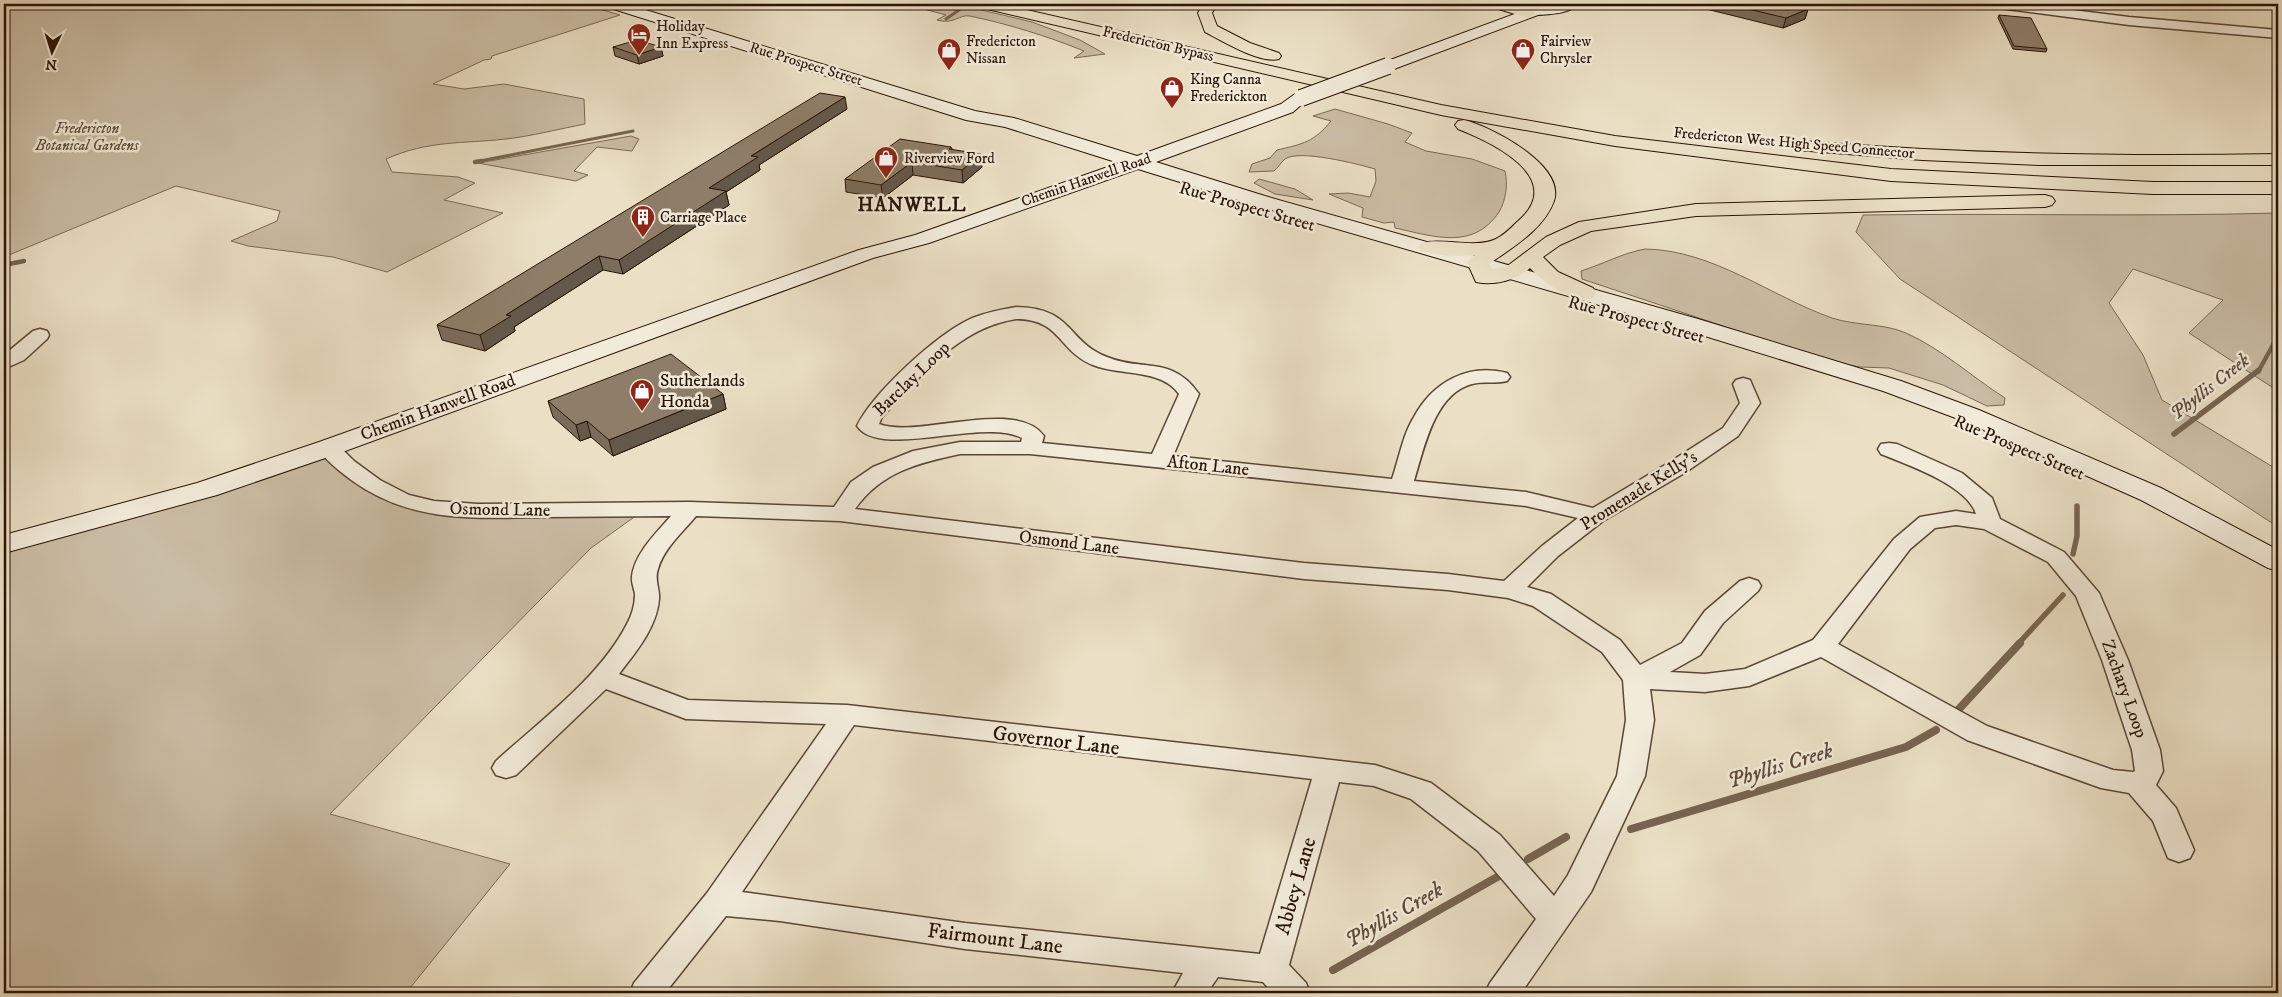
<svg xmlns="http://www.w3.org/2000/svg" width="2282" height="997" font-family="'IM FELL DW Pica',serif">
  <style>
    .green { fill: #cabda5; stroke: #7a6855 }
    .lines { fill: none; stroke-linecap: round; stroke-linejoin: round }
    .stream-far3 { stroke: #766451; stroke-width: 3 }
    .stream-far2 { stroke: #766451; stroke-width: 4.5 }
    .stream-far1 { stroke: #766451; stroke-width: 5.5 }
    .stream { stroke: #766451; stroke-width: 8 }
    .minor-casing { stroke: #5a4635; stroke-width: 3 }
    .secondary-casing { stroke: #291305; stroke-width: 2 }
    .motorway-casing { stroke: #291305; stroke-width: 2 }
    .minor { fill: #f2ebda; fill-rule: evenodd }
    .secondary { fill: #f2ebda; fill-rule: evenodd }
    .motorway { fill: #ebe0c6; fill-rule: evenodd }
    .secondary-bridge-casing { stroke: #291305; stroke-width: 18; stroke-linecap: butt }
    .secondary-bridge { stroke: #f2ebda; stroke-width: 16 }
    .wall { fill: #7a6c5a; stroke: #291305 }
    .shaded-wall { fill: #63584a; stroke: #291305 }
    .building { fill: #8e7e69; stroke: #291305 }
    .labels { text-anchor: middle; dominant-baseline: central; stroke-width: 5; stroke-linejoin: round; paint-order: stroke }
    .far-poi-label { font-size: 15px; fill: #291305; stroke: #f2ebda; text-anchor: start }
    .far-street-label { font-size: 15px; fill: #291305; stroke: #f2ebda }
    .far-park-label { font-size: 15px; font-style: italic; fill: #614e3d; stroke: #f2ebda }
    .street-label { font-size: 18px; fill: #291305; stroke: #f2ebda }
    .poi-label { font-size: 18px; fill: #291305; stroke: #f2ebda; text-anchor: start }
    .far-district-label { font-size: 19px; font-weight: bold; letter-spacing: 1px; fill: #291305; stroke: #f2ebda }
    .water-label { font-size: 19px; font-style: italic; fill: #5c4938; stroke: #f2ebda }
    .near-street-label { font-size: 21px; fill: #291305; stroke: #f2ebda }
    .near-water-label { font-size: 22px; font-style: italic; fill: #5c4938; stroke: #f2ebda }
  </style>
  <rect width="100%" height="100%" fill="#ebe0c6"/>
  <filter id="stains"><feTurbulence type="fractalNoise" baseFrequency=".004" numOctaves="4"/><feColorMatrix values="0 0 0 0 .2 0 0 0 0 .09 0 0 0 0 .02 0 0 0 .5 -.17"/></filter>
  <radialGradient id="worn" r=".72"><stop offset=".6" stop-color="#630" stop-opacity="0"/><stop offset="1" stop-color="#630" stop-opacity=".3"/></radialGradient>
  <g class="green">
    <path d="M 4,4 L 583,4 L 620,15 L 492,56 L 491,59 L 484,60 L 433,84 L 464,89 L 504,84 L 584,99 L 585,124 C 559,129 532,136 506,139 C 461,144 429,140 386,159 L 392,172 L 458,177 L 475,183 L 444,200 L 503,213 L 387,272 L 333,257 L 248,246 L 231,241 L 277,221 L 280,211 L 176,186 L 4,257 Z"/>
    <path d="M 905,4 L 956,4 L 1032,22 L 1080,40 L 1105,54 L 1074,58 L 1084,51 C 1047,36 1008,24 970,16 C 959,14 954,25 937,20 L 946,15 Z"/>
    <path d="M 1335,109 L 1388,124 L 1412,133 L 1405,142 L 1426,151 L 1472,159 L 1505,171 C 1508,185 1506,200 1499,212 C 1473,251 1433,236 1395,228 L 1394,222 L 1384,223 L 1362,217 L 1363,208 L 1329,194 L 1348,193 L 1370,197 L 1376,181 L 1375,169 C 1358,164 1299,149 1285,159 C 1281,162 1278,168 1274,171 L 1249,172 L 1252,164 L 1270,158 L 1277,150 C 1303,144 1314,142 1331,121 L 1313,116 Z"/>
    <path d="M 631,136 L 639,139 L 632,151 L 597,147 L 574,171 L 588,175 L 576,181 L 478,163 Z"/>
    <path d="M 1259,179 L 1295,189 L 1313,200 L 1275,194 L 1254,183 Z"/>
    <path d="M 2278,213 L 2278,391 L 2189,333 L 2223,300 L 2133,269 L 2109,303 L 2143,355 L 2162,400 L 2278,470 L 2278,527 L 1900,279 L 1856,232 L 1863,215 C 2002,213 2140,217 2278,213 Z"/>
    <path d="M 1645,249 C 1713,250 1770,296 1832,318 C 1856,326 1883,323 1906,333 C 1942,349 1972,377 2005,398 L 2004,405 L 1987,406 L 1943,385 L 1889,368 L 1860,367 L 1828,361 L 1582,279 L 1581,271 C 1603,264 1623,253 1645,249 Z"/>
    <path d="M 328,448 L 346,466 L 434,508 L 644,510 L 591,548 L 330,814 L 510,864 L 406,993 L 4,993 L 4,544 L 51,533 Z"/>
  </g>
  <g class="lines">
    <g class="stream-far3">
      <path d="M 946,19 L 959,10"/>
      <path d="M 475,162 L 633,131"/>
    </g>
    <g class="stream-far2">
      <path d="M 475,162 L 482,161"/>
      <path d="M 4,265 L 24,261"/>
      <path d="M 2258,372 L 2278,336"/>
    </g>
    <g class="stream-far1">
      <path d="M 2174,434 L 2259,370"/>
      <path d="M 2073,554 L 2077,536 L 2077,506"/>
      <path d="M 2018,644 L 2063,595"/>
    </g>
    <g class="stream">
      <path d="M 1958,710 L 2020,643"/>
      <path d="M 1631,829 L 1906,747 L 1936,730"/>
      <path d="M 1528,859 L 1566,837"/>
      <path d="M 1333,970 L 1499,876"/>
    </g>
    <g class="minor-casing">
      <g id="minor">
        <path d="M 1993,4 L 2024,4 L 2129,17 L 2278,30 L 2278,38 L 2129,25 L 1999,8 Z"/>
        <path d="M 1016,307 C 1074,308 1066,341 1107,357 C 1143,372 1172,355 1199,394 L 1173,456 L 1392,479 C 1399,459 1403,434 1414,417 C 1433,382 1468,363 1507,373 L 1510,377 L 1507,381 C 1496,384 1483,381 1472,384 C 1434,394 1424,449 1414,481 L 1526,492 L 1593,508 L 1670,462 L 1723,428 L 1740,403 L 1733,384 L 1736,380 L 1743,378 L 1750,380 L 1760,403 L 1738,436 L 1686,472 L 1603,521 L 1558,556 L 1527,587 L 1551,594 L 1620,640 L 1640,665 L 1682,643 L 1705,611 L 1740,581 L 1749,578 L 1758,581 L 1761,586 L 1758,591 L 1723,623 L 1700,655 L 1670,672 L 1705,674 L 1745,669 L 1813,640 L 1894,539 L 1920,517 L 1956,511 L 1976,514 C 1967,485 1908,465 1881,454 L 1878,449 L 1881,444 L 1889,443 L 1897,444 L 1962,473 L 1992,498 L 2000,519 L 2064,552 L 2099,593 L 2128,660 L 2160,750 L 2163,771 L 2156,785 L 2176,808 L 2194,850 L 2190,858 L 2179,862 L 2168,858 L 2153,821 L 2129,793 L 2101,788 L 1967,740 L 1821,657 L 1749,686 L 1705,692 L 1650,689 L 1654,720 L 1645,776 L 1591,892 L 1521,993 L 1485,993 L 1490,983 L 1536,919 L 1478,851 L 1411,799 L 1374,786 L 1339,782 L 1289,965 L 1306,983 L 1310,993 L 1273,993 L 1263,982 L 1218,977 L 1207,993 L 1172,993 L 1183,973 L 965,949 L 780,921 L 726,916 L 665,993 L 630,993 L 634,983 L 707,893 L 826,724 L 686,719 L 606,689 L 516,775 L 506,778 L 496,775 L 492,768 L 496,761 C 540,721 600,677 627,624 C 632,615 635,604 635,594 C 634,588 631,582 632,576 C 635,553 657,532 671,516 C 630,516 588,517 546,517 C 475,518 411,524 350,479 C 338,470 326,460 317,448 L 320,443 L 328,442 L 336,443 L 354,461 L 380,480 L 409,495 L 434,501 L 478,504 L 690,502 L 834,507 L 851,482 L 873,467 L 913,451 L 960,442 L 1021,442 L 1022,438 C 983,417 880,460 857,426 C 873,393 934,337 968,320 C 983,313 999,310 1016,307 ZM 1016,319 C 1061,319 1058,351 1093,365 C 1119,376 1161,368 1179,394 L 1152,454 L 1042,443 L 1044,436 C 1016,397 917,439 879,424 L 882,417 C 921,376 958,328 1016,319 ZM 960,454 L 1030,454 L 1526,506 L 1578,518 L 1542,546 L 1504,581 L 1448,574 L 1304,563 L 855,509 C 881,472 918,463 960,454 ZM 696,516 L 840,521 L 1304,579 L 1448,590 L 1508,598 L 1533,606 L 1602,652 L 1623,680 L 1626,720 L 1617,776 L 1568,875 L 1554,896 L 1500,835 L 1431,783 L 1375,765 L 847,705 L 688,700 L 619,674 C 636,652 657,627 659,599 C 660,589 654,580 658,569 C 664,548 683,532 696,516 ZM 1956,525 L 1984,529 L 2048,562 L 2076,596 L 2102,660 L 2132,750 L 2135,771 L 2133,772 L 2113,770 L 1987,726 L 1838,644 L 1910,549 L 1935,528 ZM 854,725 L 1312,779 L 1260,954 L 965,923 L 742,892 Z"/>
        <path d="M 40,329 L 47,331 L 49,335 L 47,339 L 24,360 L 4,369 L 4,355 L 33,331 Z"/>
      </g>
    </g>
    <g class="secondary-casing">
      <g id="secondary">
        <path d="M 605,4 L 626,4 L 975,111 L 1014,118 L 1137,156 L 1281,104 L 1295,94 L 1307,94 L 1309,98 L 1293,112 L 1156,162 L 1265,196 L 1698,319 L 1901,381 L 1979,410 L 2161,488 L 2278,550 L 2278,571 L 2268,568 L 2141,500 L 1961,420 L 1883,391 L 1682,329 L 1251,204 L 1138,169 L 929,243 L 873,258 L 337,454 L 217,495 L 4,553 L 4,535 L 197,483 L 319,442 L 859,250 L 915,235 L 1119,163 L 1005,127 L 966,120 L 607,7 Z"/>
        <path d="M 1557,4 L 1578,4 C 1570,14 1550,14 1538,15 L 1394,69 L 1382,69 L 1380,66 L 1382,63 L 1531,8 Z"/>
      </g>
    </g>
    <g class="motorway-casing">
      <g id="motorway">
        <path d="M 976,4 L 1001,4 L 1441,105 L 1615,136 L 1891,169 L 2153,182 L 2278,182 L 2278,194 L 2153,194 L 1891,181 L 1615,146 L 1441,115 L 983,8 Z"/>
        <path d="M 1203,4 L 1217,4 L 1212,13 L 1217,26 L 1250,43 L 1279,53 L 1281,56 L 1279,59 C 1260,64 1222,41 1205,32 L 1198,13 Z"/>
        <path d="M 1490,4 L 1511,4 L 1533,11 L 1535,14 L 1528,18 L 1492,7 Z"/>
        <path d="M 1464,120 C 1490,126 1566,165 1554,201 C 1544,229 1513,247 1489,264 L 1492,269 L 1506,267 L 1546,237 L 1579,222 L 1696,204 L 2045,195 L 2052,197 L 2055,201 L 2052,205 L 2045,207 L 1696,216 L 1591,231 L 1560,245 L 1543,257 L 1558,272 L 1593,288 L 1596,293 L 1593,298 C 1571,303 1544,283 1530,268 C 1517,280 1494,286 1476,282 L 1467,262 L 1475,255 C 1457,257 1438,256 1421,251 L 1418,247 L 1421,243 C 1441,237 1476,249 1496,239 C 1504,235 1511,228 1517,222 C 1568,179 1494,143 1458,129 L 1455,125 L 1458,121 Z"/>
        <path d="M 1803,141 C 1961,154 2119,157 2278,154 L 2278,165 L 2040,165 L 1922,160 L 1797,150 L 1794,146 L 1797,142 Z"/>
      </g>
    </g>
    <use href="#minor" class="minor"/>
    <use href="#secondary" class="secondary"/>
    <use href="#motorway" class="motorway"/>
    <g class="secondary-bridge-casing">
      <path id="secondary-bridge" d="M 1301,98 L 1388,66"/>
    </g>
    <use href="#secondary-bridge" class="secondary-bridge"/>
  </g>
  <g class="wall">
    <path d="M 1690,4 L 1785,4 L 1808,9 L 1805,19 L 1783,28 L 1690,5 Z"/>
    <path d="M 1999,15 L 2047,49 L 2046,52 L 2013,49 L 1998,18 Z"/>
    <path d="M 613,47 L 661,47 L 663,56 L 639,64 L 615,56 Z"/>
    <path d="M 847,109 L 759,165 L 760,170 L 726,192 L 729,205 L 623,274 L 603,270 L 514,327 L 515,331 L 485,351 L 442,340 L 437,325 Z"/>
    <path d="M 951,147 L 952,149 L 982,167 L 963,183 L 913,175 L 883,198 L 846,192 L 845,179 Z"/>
    <path d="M 723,394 L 726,409 L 613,456 L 591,437 L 580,441 L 553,417 L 548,401 Z"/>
  </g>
  <g class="shaded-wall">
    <path d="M 1808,9 L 1805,19 L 1783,28 L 1786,18 Z"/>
    <path d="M 661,47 L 663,56 L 639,64 L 637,55 Z"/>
    <path d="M 845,97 L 847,109 L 759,165 L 760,170 L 726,192 L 729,205 L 623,274 L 619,260 L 709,188 L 751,156 Z"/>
    <path d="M 981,154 L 982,167 L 963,183 L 962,170 Z"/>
    <path d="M 912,162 L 913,175 L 883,198 L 881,185 Z"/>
    <path d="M 599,256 L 603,270 L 514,327 L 515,331 L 485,351 L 480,335 L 506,315 Z"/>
    <path d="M 723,394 L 726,409 L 613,456 L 609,440 Z"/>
    <path d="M 587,421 L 591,437 L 580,441 L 576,425 Z"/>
  </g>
  <g class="building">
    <path d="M 1727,4 L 1785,4 L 1808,9 L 1786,18 Z"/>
    <path d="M 1999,15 L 2031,18 L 2047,49 L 2014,46 Z"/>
    <path d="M 637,40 L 661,47 L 637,55 L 613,47 Z"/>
    <path d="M 820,93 L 845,97 L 751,156 L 758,157 L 709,188 L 726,191 L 619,260 L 599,256 L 506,315 L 511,316 L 480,335 L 437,325 Z"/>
    <path d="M 900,139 L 951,147 L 949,149 L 981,154 L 962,170 L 912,162 L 881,185 L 845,179 Z"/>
    <path d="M 671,354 L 723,394 L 609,440 L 587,421 L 576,425 L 548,401 Z"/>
  </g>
  <defs>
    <g id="hotel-pin" transform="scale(1.25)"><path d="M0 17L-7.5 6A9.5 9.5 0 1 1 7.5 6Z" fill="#8f2418" stroke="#f2ebda"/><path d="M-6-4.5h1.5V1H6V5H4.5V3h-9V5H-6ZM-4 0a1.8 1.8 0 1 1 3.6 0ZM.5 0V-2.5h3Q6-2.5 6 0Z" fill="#fff"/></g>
    <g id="shop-pin" transform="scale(1.25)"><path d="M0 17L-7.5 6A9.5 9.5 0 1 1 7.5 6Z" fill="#8f2418" stroke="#f2ebda"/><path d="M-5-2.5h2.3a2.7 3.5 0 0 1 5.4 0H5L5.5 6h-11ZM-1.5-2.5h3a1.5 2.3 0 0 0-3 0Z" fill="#fff"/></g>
    <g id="building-pin" transform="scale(1.25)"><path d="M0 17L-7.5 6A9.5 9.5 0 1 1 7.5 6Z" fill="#8f2418" stroke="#f2ebda"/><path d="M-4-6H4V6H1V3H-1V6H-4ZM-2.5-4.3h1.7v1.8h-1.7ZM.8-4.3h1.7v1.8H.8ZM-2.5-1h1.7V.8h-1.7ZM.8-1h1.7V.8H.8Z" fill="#fff"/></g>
  </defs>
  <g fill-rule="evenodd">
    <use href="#hotel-pin" x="639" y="35"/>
    <use href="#shop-pin" x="949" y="50"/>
    <use href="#shop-pin" x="1523" y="50"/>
    <use href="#shop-pin" x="1172" y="88"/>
    <use href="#shop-pin" x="886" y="158"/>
    <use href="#building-pin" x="643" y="217"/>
    <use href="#shop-pin" x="642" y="391"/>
  </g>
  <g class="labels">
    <g class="far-poi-label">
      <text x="656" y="26">Holiday<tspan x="656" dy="17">Inn Express</tspan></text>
      <text x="966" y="41">Fredericton<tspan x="966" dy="17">Nissan</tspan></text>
      <text x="1540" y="41">Fairview<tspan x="1540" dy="17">Chrysler</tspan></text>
      <text x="1190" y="79">King Canna<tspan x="1190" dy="17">Frederickton</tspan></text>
      <text x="904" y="158">Riverview Ford</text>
      <text x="660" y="217">Carriage Place</text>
    </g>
    <g class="far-street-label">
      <text transform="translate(1158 44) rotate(13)">Fredericton Bypass</text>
      <text transform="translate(806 64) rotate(17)">Rue Prospect Street</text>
      <text transform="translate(1794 143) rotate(5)">Fredericton West High Speed Connector</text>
      <text transform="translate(1086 180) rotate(-19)">Chemin Hanwell Road</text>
    </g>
    <g class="far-park-label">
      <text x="87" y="128">Fredericton<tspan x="87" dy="17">Botanical Gardens</tspan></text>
    </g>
    <g class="street-label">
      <text transform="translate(1247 207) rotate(16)">Rue Prospect Street</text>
      <text transform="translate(1636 320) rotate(15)">Rue Prospect Street</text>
      <text transform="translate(912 379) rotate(-44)">Barclay Loop</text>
      <text transform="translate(438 408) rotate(-20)">Chemin Hanwell Road</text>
      <text transform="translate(2019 448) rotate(23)">Rue Prospect Street</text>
      <text transform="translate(1208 466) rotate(6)">Afton Lane</text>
      <text transform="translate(1639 491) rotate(-32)">Promenade Kelly's</text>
      <text transform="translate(500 510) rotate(1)">Osmond Lane</text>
      <text transform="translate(1069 543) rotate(7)">Osmond Lane</text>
      <text transform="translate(2124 689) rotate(70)">Zachary Loop</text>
    </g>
    <g class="poi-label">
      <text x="660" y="381">Sutherlands<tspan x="660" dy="21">Honda</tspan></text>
    </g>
    <g class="far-district-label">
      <text x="912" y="205">HANWELL</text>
    </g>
    <g class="water-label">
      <text transform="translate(2210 387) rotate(-38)">Phyllis Creek</text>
    </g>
    <g class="near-street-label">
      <text transform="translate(1056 741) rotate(7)">Governor Lane</text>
      <text transform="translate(1296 886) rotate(-74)">Abbey Lane</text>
      <text transform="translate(995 939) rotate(7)">Fairmount Lane</text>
    </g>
    <g class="near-water-label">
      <text transform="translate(1780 766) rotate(-17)">Phyllis Creek</text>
      <text transform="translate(1394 915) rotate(-30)">Phyllis Creek</text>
    </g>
  </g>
  <rect width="2282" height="997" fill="none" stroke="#ebe0c6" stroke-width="20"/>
  <rect x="5" y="5" width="2272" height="987" fill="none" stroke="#291305" stroke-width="2.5"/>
  <rect x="10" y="10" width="2262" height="977" fill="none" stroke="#291305"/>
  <g transform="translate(52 52) rotate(184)" stroke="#f2ebda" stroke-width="4" paint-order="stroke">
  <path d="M0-4L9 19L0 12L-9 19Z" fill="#291305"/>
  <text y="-8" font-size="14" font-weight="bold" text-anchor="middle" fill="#291305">N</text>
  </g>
  <rect width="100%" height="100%" filter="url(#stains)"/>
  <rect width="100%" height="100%" fill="url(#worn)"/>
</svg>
